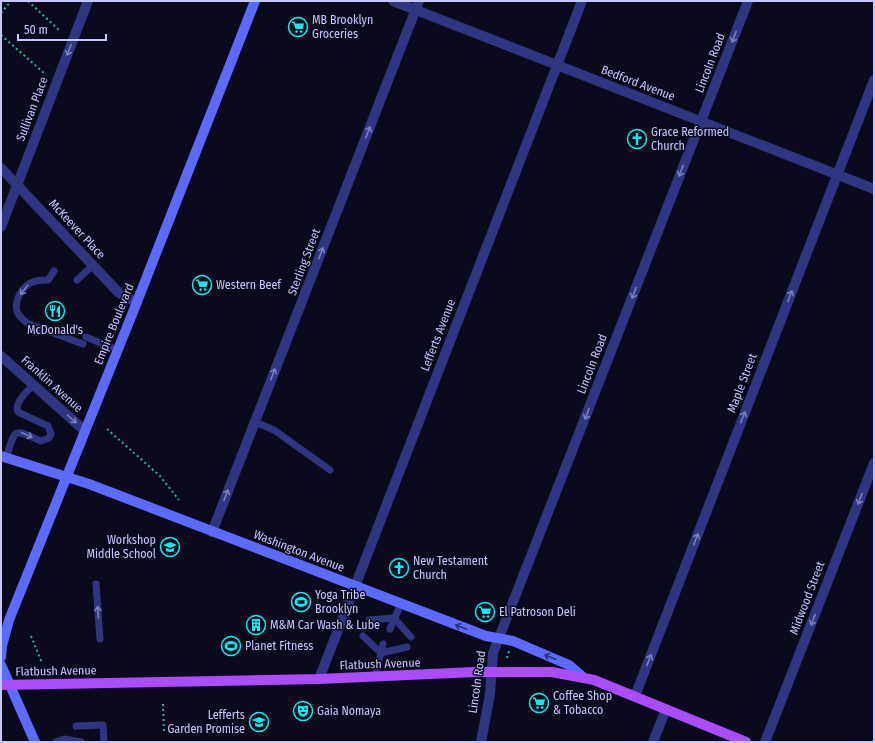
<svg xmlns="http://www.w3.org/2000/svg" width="875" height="743" font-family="'Fira Sans Condensed',sans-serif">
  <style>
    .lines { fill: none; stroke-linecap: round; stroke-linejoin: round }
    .path { stroke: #21b89f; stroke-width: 2; stroke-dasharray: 2 3; stroke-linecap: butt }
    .service { stroke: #303581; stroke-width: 7 }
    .minor { stroke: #303581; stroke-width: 10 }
    .tertiary { stroke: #303581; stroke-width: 10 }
    .secondary { stroke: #5d6aff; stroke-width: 10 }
    .primary { stroke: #a94dff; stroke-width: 10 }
    .oneway { stroke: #7b7ec0 }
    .oneway2 { stroke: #2c3077 }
    .labels { text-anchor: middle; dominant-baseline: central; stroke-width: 3; stroke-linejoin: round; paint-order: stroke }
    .poi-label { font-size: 12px; fill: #c6c6ff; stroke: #0b0a1d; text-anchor: start }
    .street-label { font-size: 12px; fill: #c6c6ff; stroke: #0b0a1d }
  </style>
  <rect width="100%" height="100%" fill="#0b0a1d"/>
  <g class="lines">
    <g class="path">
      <path d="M 28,1 L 60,31"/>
      <path d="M 1,13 L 11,1"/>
      <path d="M 1,35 L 44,73"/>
      <path d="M 107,429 L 160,476 L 179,500"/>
      <path d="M 31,636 L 42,663"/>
      <path d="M 507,658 L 509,651"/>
      <path d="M 163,704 L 164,731"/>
    </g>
    <g class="service">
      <path d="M 54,271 L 48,280 C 43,280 37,280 33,282 C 23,285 14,300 17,311 C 19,317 24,321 29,324 L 83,344"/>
      <path d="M 77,280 L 93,265"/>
      <path d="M 86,337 L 118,350"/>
      <path d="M 255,422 L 274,430 L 330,470"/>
      <path d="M 6,458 C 16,428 12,428 41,441 L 49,438 L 51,434 L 48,426 L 18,412 C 14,402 27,392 34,384"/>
      <path d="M 96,584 L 100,639"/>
      <path d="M 394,618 L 411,637"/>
      <path d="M 369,620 L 394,618"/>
      <path d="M 390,629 L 401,604"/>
      <path d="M 363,636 L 381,653"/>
      <path d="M 381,653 L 407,647"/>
      <path d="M 375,677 L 383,644"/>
      <path d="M 76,726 L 103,725 L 104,742"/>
      <path d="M 56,742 L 64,739 L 81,742"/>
    </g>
    <g class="minor">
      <path d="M 1,168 L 119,293 L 137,303"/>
      <path d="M 1,227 L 88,1"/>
      <path d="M 1,356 L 85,431"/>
      <path d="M 212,532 L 419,1"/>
      <path d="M 319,679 L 582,1"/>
      <path d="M 635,696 L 874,80"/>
      <path d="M 481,742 L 490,694 L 493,653 L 748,1"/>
      <path d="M 653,742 L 666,709"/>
      <path d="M 765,742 L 874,463"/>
    </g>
    <path class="tertiary" d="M 393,1 L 874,189"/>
    <g class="secondary">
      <path d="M 1,456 L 89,484 L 486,636 L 513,641 L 569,665 L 583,677"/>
      <path d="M 1,657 L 2,646 L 9,620 L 133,312 L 255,1"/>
      <path d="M 1,665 L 35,742"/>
    </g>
    <path class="primary" d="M 1,685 L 319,679 L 475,672 L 552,672 L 594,680 L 746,742"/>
  </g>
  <defs><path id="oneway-shaft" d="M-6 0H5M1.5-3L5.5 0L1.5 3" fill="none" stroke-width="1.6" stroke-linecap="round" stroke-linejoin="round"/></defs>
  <g class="oneway">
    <use href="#oneway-shaft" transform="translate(734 37) rotate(111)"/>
    <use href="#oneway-shaft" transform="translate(69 50) rotate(111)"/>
    <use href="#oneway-shaft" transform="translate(368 132) rotate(-69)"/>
    <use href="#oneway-shaft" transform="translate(681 171) rotate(111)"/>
    <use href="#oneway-shaft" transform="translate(321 253) rotate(-69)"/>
    <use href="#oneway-shaft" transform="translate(24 290) rotate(128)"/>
    <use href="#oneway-shaft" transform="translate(634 293) rotate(111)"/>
    <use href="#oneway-shaft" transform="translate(790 296) rotate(-69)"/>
    <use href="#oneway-shaft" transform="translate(273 374) rotate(-69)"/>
    <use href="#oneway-shaft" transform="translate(587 414) rotate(111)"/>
    <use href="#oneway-shaft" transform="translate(743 417) rotate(-69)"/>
    <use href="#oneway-shaft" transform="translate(72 419) rotate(42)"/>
    <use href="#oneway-shaft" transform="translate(27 435) rotate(25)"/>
    <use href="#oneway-shaft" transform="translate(226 495) rotate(-69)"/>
    <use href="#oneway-shaft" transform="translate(860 499) rotate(111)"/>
    <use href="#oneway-shaft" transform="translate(696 539) rotate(-69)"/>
    <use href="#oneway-shaft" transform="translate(98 612) rotate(-94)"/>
    <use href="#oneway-shaft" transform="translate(813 620) rotate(111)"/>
    <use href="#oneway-shaft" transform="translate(649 660) rotate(-69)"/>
  </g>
  <g class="oneway2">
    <use href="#oneway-shaft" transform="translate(461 627) rotate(-159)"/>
    <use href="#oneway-shaft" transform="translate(550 657) rotate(-158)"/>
  </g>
  <defs>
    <g id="supermarket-ring" transform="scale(1)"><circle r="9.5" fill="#0b0a1d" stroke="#00f1ef" stroke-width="1.5"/><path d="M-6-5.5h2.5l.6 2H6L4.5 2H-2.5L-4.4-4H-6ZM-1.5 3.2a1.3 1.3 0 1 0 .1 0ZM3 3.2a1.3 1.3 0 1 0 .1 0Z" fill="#00f1ef"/></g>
    <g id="church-ring" transform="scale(1)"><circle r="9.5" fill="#0b0a1d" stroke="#00f1ef" stroke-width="1.5"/><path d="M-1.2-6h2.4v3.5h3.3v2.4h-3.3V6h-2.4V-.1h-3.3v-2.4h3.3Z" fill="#00f1ef"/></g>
    <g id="restaurant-ring" transform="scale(1)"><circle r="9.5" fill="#0b0a1d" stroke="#00f1ef" stroke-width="1.5"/><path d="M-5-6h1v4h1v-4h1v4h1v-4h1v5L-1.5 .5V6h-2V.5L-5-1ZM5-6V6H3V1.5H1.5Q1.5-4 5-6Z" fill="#00f1ef"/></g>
    <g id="school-ring" transform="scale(1)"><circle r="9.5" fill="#0b0a1d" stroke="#00f1ef" stroke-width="1.5"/><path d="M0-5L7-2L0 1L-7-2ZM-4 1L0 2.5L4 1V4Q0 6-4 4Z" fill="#00f1ef"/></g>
    <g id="stadium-ring" transform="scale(1)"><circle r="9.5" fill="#0b0a1d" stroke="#00f1ef" stroke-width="1.5"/><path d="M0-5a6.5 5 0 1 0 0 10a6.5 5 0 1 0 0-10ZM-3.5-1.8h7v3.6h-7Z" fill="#00f1ef"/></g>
    <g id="building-ring" transform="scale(1)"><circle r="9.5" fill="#0b0a1d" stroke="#00f1ef" stroke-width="1.5"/><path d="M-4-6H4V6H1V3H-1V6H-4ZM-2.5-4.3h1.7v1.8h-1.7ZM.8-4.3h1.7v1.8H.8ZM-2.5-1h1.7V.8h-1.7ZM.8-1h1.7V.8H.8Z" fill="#00f1ef"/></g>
    <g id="theatre-ring" transform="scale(1)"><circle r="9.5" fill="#0b0a1d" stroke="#00f1ef" stroke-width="1.5"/><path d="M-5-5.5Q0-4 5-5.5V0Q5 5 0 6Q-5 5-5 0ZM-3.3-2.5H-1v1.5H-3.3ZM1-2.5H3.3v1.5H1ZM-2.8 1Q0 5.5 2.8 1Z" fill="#00f1ef"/></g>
  </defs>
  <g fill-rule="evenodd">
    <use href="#supermarket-ring" x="298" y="27"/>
    <use href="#church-ring" x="637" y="139"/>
    <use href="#supermarket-ring" x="202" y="285"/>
    <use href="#restaurant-ring" x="55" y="311"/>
    <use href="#school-ring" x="170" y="547"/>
    <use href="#church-ring" x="399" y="568"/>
    <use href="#stadium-ring" x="301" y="602"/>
    <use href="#supermarket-ring" x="485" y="612"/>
    <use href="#building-ring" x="256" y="625"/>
    <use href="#stadium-ring" x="231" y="646"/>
    <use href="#supermarket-ring" x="539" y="703"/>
    <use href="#theatre-ring" x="303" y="711"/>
    <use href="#school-ring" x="259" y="722"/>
  </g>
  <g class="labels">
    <g class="poi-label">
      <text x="312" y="20">MB Brooklyn<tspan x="312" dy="14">Groceries</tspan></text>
      <text x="651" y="132">Grace Reformed<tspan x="651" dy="14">Church</tspan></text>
      <text x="216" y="285">Western Beef</text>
      <text x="55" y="330" text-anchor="middle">McDonald's</text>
      <text x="156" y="540" text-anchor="end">Workshop<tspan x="156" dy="14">Middle School</tspan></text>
      <text x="413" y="561">New Testament<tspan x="413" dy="14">Church</tspan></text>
      <text x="315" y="595">Yoga Tribe<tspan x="315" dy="14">Brooklyn</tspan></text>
      <text x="499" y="612">El Patroson Deli</text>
      <text x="270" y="625">M&amp;M Car Wash &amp; Lube</text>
      <text x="245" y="646">Planet Fitness</text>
      <text x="553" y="696">Coffee Shop<tspan x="553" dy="14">&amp; Tobacco</tspan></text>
      <text x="317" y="711">Gaia Nomaya</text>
      <text x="245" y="715" text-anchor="end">Lefferts<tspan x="245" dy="14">Garden Promise</tspan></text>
    </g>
    <g class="street-label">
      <text transform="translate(710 63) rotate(-69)">Lincoln Road</text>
      <text transform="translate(638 83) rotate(21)">Bedford Avenue</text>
      <text transform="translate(32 109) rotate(-69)">Sullivan Place</text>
      <text transform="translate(77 229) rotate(47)">McKeever Place</text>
      <text transform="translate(304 262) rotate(-69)">Sterling Street</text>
      <text transform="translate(114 324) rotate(-68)">Empire Boulevard</text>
      <text transform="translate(438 335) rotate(-69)">Lefferts Avenue</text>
      <text transform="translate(592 364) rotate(-69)">Lincoln Road</text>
      <text transform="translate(742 383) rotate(-69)">Maple Street</text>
      <text transform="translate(52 384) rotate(42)">Franklin Avenue</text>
      <text transform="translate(299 551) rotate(21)">Washington Avenue</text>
      <text transform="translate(807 598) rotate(-69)">Midwood Street</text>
      <text transform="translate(380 664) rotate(-2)">Flatbush Avenue</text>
      <text transform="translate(56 671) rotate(-1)">Flatbush Avenue</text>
      <text transform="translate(477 682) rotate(-82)">Lincoln Road</text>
    </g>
  </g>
  <rect width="875" height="743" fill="none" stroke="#c6c6ff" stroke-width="4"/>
  <path d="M18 34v6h88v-6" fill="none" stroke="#c6c6ff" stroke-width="2"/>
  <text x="24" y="34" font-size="12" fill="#c6c6ff" stroke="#0b0a1d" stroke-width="3" paint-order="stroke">50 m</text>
</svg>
